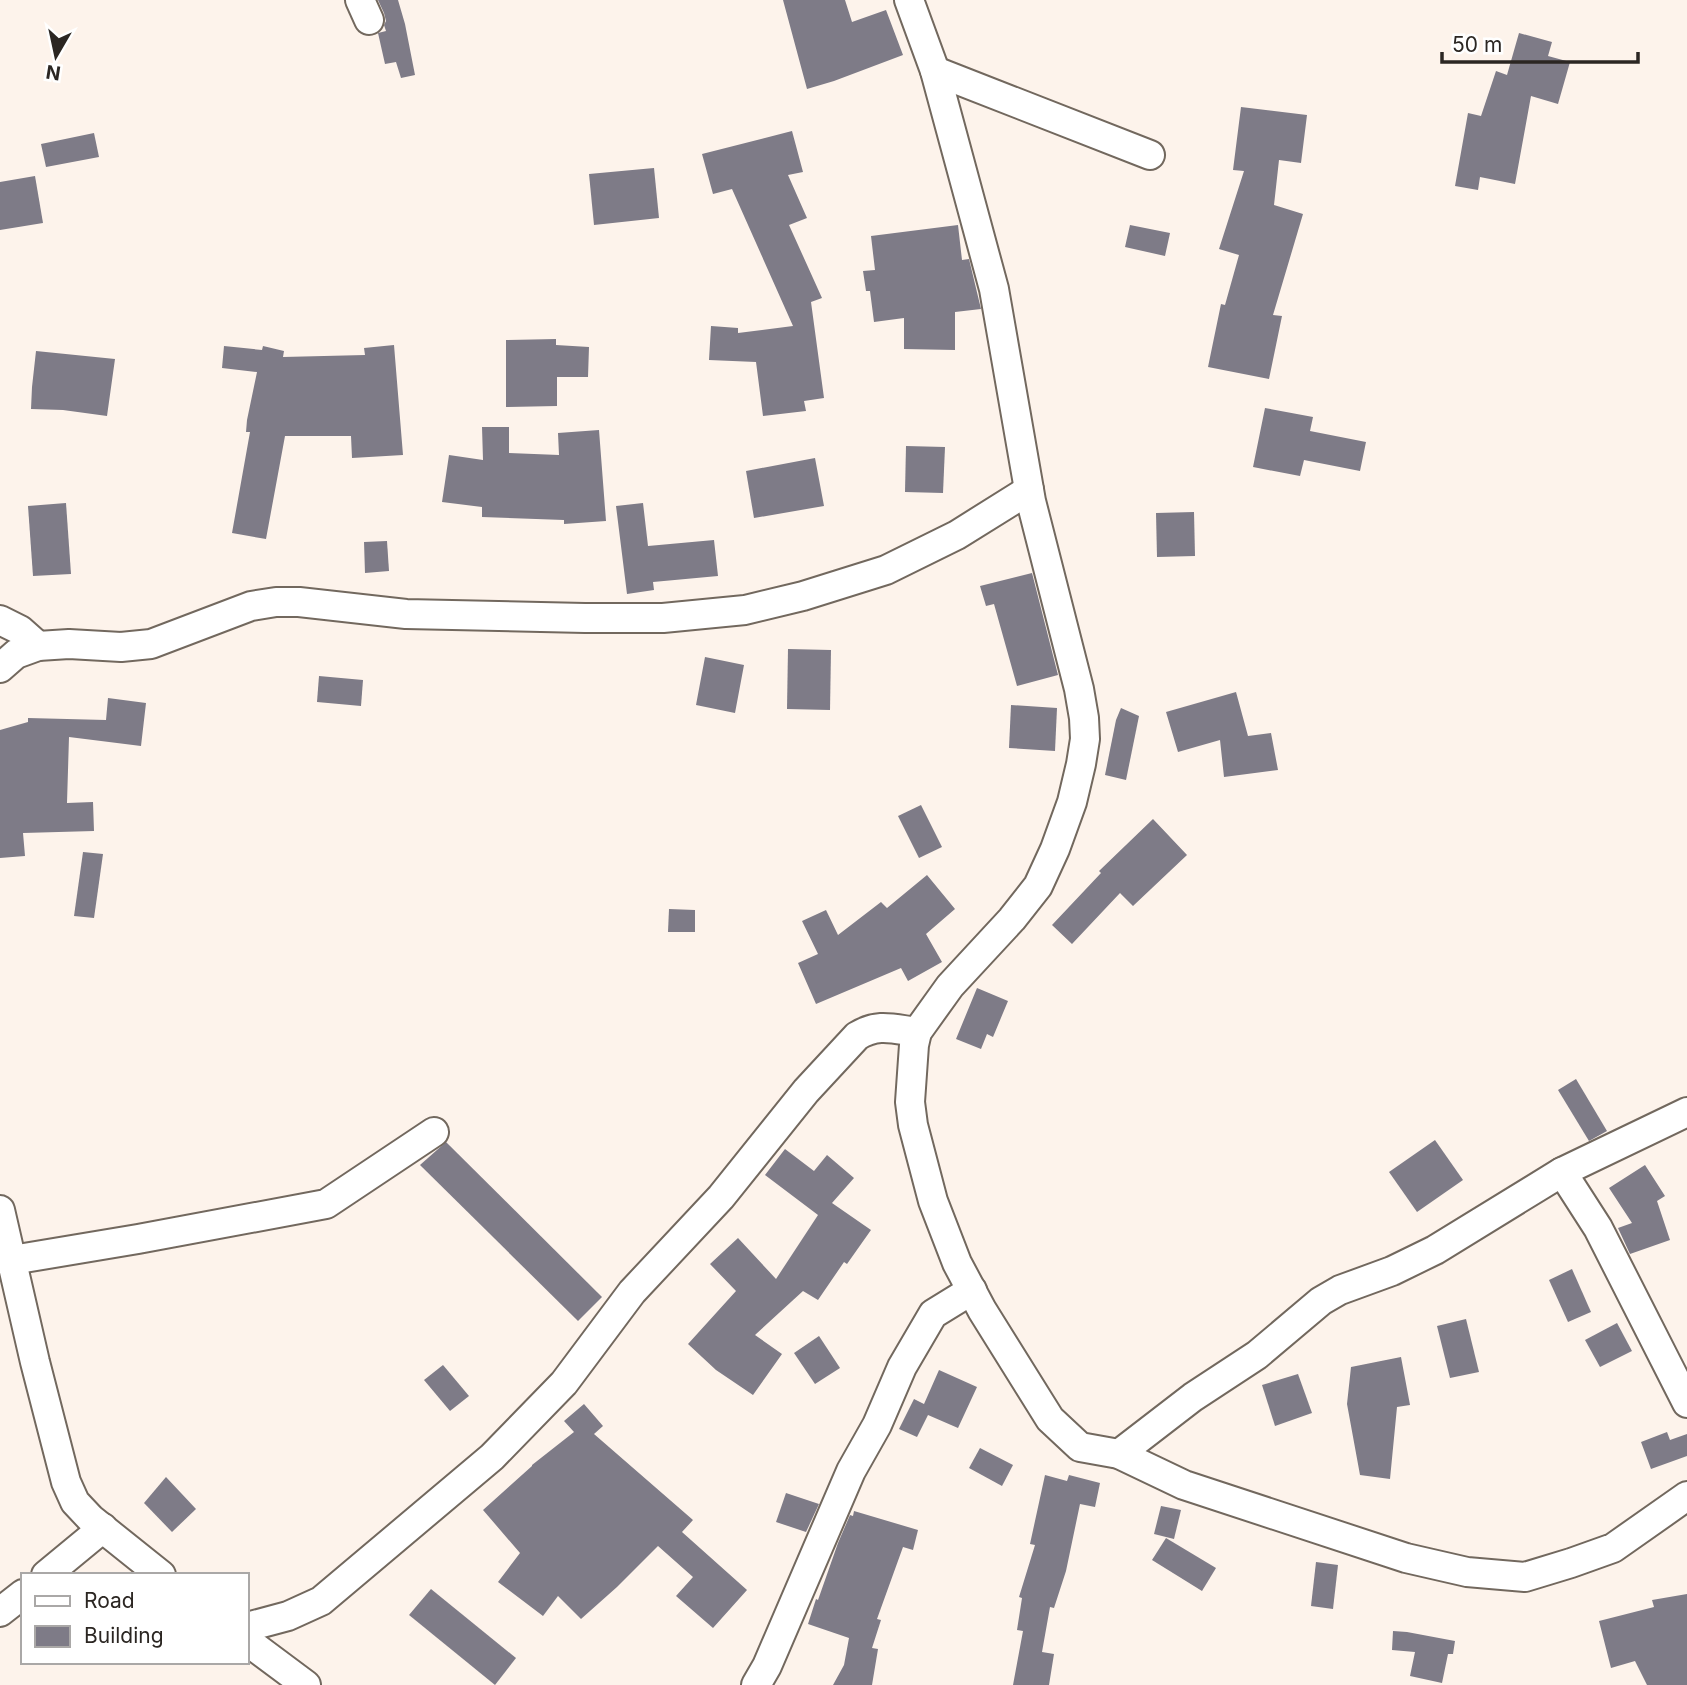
<svg xmlns="http://www.w3.org/2000/svg" width="1687" height="1685" font-family="Inter,sans-serif">
  <style>
    .building { fill: #7e7b87 }
    .lines { fill: none; stroke-linecap: round; stroke-linejoin: round }
    .street-casing { stroke: #72685e; stroke-width: 32 }
    .street { stroke: #fff; stroke-width: 28 }
  </style>
  <rect width="100%" height="100%" fill="#fdf3eb"/>
  <g class="building">
    <path d="M 378,0 L 398,0 L 405,24 L 415,75 L 401,78 L 396,62 L 385,64 L 378,33 L 386,31 L 384,25 L 386,21 L 384,13 Z"/>
    <path d="M 783,0 L 845,0 L 852,22 L 886,10 L 903,55 L 834,81 L 807,89 Z"/>
    <path d="M 1519,33 L 1552,42 L 1548,56 L 1570,62 L 1558,104 L 1531,96 L 1515,184 L 1480,177 L 1478,190 L 1455,186 L 1468,113 L 1481,116 L 1496,71 L 1507,75 Z"/>
    <path d="M 1241,107 L 1307,115 L 1301,163 L 1279,160 L 1274,205 L 1303,214 L 1273,315 L 1282,316 L 1269,379 L 1208,367 L 1221,304 L 1225,305 L 1239,255 L 1219,249 L 1244,171 L 1233,170 Z"/>
    <path d="M 792,131 L 803,172 L 788,175 L 807,218 L 789,225 L 822,298 L 811,302 L 824,398 L 804,401 L 806,411 L 763,416 L 756,362 L 709,360 L 711,326 L 738,328 L 738,333 L 793,326 L 732,189 L 713,194 L 702,154 Z"/>
    <path d="M 94,133 L 99,157 L 46,167 L 41,144 Z"/>
    <path d="M 654,168 L 659,218 L 594,225 L 589,174 Z"/>
    <path d="M 35,176 L 43,223 L 0,230 L 0,182 Z"/>
    <path d="M 958,225 L 962,260 L 969,259 L 981,309 L 955,312 L 955,350 L 904,349 L 904,318 L 874,322 L 870,291 L 866,291 L 863,271 L 875,270 L 871,236 Z"/>
    <path d="M 1130,225 L 1170,233 L 1165,256 L 1125,247 Z"/>
    <path d="M 556,339 L 556,345 L 589,347 L 588,377 L 557,377 L 557,406 L 506,407 L 506,340 Z"/>
    <path d="M 394,345 L 403,455 L 352,458 L 351,436 L 285,436 L 266,539 L 232,533 L 250,432 L 246,432 L 247,420 L 257,372 L 222,368 L 224,346 L 262,350 L 263,346 L 284,351 L 283,357 L 365,355 L 364,348 Z"/>
    <path d="M 36,351 L 115,359 L 107,416 L 63,410 L 31,409 L 32,387 Z"/>
    <path d="M 1265,408 L 1313,417 L 1310,431 L 1366,442 L 1360,471 L 1304,460 L 1300,476 L 1253,467 Z"/>
    <path d="M 482,427 L 509,427 L 509,453 L 559,455 L 558,433 L 599,430 L 606,521 L 564,524 L 564,520 L 482,517 L 482,507 L 442,502 L 449,455 L 483,460 Z"/>
    <path d="M 906,446 L 945,447 L 943,493 L 905,492 Z"/>
    <path d="M 815,458 L 824,506 L 754,518 L 746,471 Z"/>
    <path d="M 66,503 L 71,574 L 33,576 L 28,506 Z"/>
    <path d="M 643,503 L 648,546 L 714,540 L 718,576 L 653,582 L 654,590 L 627,594 L 616,506 Z"/>
    <path d="M 1194,512 L 1195,556 L 1157,557 L 1156,513 Z"/>
    <path d="M 387,541 L 389,571 L 365,573 L 364,542 Z"/>
    <path d="M 1032,573 L 1058,675 L 1017,686 L 994,604 L 986,606 L 980,586 Z"/>
    <path d="M 788,649 L 831,650 L 830,710 L 787,709 Z"/>
    <path d="M 705,657 L 744,665 L 735,713 L 696,705 Z"/>
    <path d="M 319,676 L 363,680 L 361,706 L 317,702 Z"/>
    <path d="M 1236,692 L 1248,736 L 1271,733 L 1278,770 L 1224,777 L 1220,740 L 1178,752 L 1166,712 Z"/>
    <path d="M 108,698 L 146,703 L 141,746 L 69,737 L 67,803 L 93,802 L 94,831 L 23,833 L 25,856 L 0,858 L 0,730 L 28,722 L 28,718 L 106,720 Z"/>
    <path d="M 1011,705 L 1057,708 L 1055,751 L 1009,748 Z"/>
    <path d="M 1121,708 L 1139,716 L 1126,780 L 1105,775 L 1116,720 Z"/>
    <path d="M 921,805 L 942,847 L 919,858 L 898,816 Z"/>
    <path d="M 1153,819 L 1187,855 L 1133,906 L 1120,893 L 1072,944 L 1052,925 L 1101,873 L 1099,871 Z"/>
    <path d="M 83,852 L 103,854 L 94,918 L 74,916 Z"/>
    <path d="M 927,875 L 955,909 L 926,934 L 942,962 L 908,981 L 901,968 L 816,1004 L 798,963 L 818,954 L 802,921 L 826,910 L 838,935 L 881,902 L 887,908 Z"/>
    <path d="M 669,909 L 695,910 L 695,932 L 668,932 Z"/>
    <path d="M 977,988 L 1008,1001 L 993,1037 L 987,1034 L 981,1049 L 956,1039 Z"/>
    <path d="M 1576,1079 L 1607,1131 L 1589,1141 L 1558,1090 Z"/>
    <path d="M 1435,1140 L 1463,1180 L 1417,1212 L 1389,1172 Z"/>
    <path d="M 446,1142 L 602,1297 L 578,1321 L 420,1165 Z"/>
    <path d="M 785,1149 L 814,1171 L 827,1155 L 854,1178 L 832,1203 L 871,1230 L 847,1264 L 844,1262 L 818,1300 L 803,1291 L 755,1335 L 782,1354 L 753,1395 L 716,1370 L 688,1344 L 736,1291 L 710,1264 L 738,1238 L 776,1279 L 818,1215 L 765,1175 Z"/>
    <path d="M 1645,1165 L 1665,1196 L 1657,1201 L 1670,1240 L 1630,1254 L 1618,1228 L 1632,1223 L 1609,1188 Z"/>
    <path d="M 1572,1269 L 1591,1312 L 1568,1322 L 1549,1280 Z"/>
    <path d="M 1466,1319 L 1479,1372 L 1450,1378 L 1437,1326 Z"/>
    <path d="M 1617,1323 L 1632,1351 L 1600,1367 L 1585,1340 Z"/>
    <path d="M 819,1336 L 840,1368 L 815,1384 L 794,1353 Z"/>
    <path d="M 1401,1357 L 1410,1405 L 1397,1407 L 1390,1479 L 1360,1475 L 1347,1404 L 1351,1367 Z"/>
    <path d="M 443,1365 L 469,1396 L 450,1411 L 424,1380 Z"/>
    <path d="M 939,1370 L 977,1387 L 958,1428 L 928,1415 L 917,1437 L 899,1429 L 914,1399 L 924,1404 Z"/>
    <path d="M 1298,1374 L 1312,1413 L 1275,1426 L 1262,1385 Z"/>
    <path d="M 584,1404 L 603,1426 L 594,1434 L 693,1520 L 682,1532 L 747,1590 L 713,1628 L 676,1596 L 693,1577 L 658,1546 L 617,1587 L 581,1619 L 558,1596 L 543,1616 L 498,1582 L 520,1553 L 483,1510 L 532,1466 L 532,1465 L 574,1432 L 564,1421 Z"/>
    <path d="M 1667,1432 L 1670,1440 L 1687,1434 L 1687,1456 L 1651,1469 L 1641,1442 Z"/>
    <path d="M 980,1448 L 1013,1465 L 1002,1486 L 969,1468 Z"/>
    <path d="M 1045,1475 L 1067,1481 L 1069,1475 L 1100,1483 L 1095,1507 L 1080,1504 L 1066,1571 L 1054,1608 L 1050,1607 L 1042,1652 L 1054,1654 L 1049,1685 L 1013,1685 L 1023,1631 L 1017,1630 L 1022,1598 L 1019,1597 L 1035,1545 L 1030,1544 Z"/>
    <path d="M 166,1477 L 196,1509 L 172,1532 L 144,1503 Z"/>
    <path d="M 786,1493 L 819,1504 L 806,1532 L 776,1522 Z"/>
    <path d="M 1161,1506 L 1181,1510 L 1174,1539 L 1154,1534 Z"/>
    <path d="M 854,1511 L 918,1530 L 913,1550 L 903,1547 L 877,1619 L 881,1620 L 872,1648 L 878,1649 L 872,1685 L 833,1685 L 844,1665 L 849,1638 L 808,1624 L 816,1599 L 818,1600 L 838,1543 L 850,1515 L 853,1516 Z"/>
    <path d="M 1166,1538 L 1216,1568 L 1202,1591 L 1152,1560 Z"/>
    <path d="M 1316,1562 L 1338,1565 L 1333,1609 L 1311,1606 Z"/>
    <path d="M 431,1589 L 516,1658 L 495,1685 L 409,1615 Z"/>
    <path d="M 1687,1594 L 1687,1685 L 1647,1685 L 1635,1661 L 1611,1668 L 1599,1621 L 1654,1607 L 1652,1600 Z"/>
    <path d="M 1393,1631 L 1407,1632 L 1455,1641 L 1453,1654 L 1448,1654 L 1442,1683 L 1410,1676 L 1415,1652 L 1392,1650 Z"/>
  </g>
  <g class="lines">
    <g class="street-casing">
      <g id="street">
        <path d="M 360,0 L 369,20"/>
        <path d="M 909,0 L 935,71 L 994,289 L 1031,501 L 1079,689 L 1084,718 L 1085,739 L 1081,764 L 1072,802 L 1055,849 L 1038,886 L 1012,919 L 950,986 L 917,1032 L 914,1045 L 910,1102 L 913,1125 L 933,1201 L 957,1263 L 982,1310 L 1050,1419 L 1080,1447 L 1119,1454 L 1184,1485 L 1406,1558 L 1467,1572 L 1525,1577 L 1571,1563 L 1613,1548 L 1687,1496"/>
        <path d="M 935,71 L 1150,155"/>
        <path d="M 0,620 L 20,630 L 38,646"/>
        <path d="M 0,668 L 16,654 L 38,646 L 69,644 L 121,647 L 151,644 L 251,606 L 276,602 L 299,602 L 406,614 L 585,618 L 663,618 L 745,610 L 803,596 L 886,570 L 957,535 L 1029,490"/>
        <path d="M 1562,1172 L 1598,1228 L 1687,1403"/>
        <path d="M 0,1210 L 35,1362 L 66,1482 L 75,1502 L 91,1519 L 161,1575"/>
        <path d="M 12,1260 L 138,1239 L 326,1204 L 434,1132"/>
        <path d="M 1119,1454 L 1193,1397 L 1257,1355 L 1321,1301 L 1340,1290 L 1392,1271 L 1435,1250 L 1562,1172 L 1687,1112"/>
        <path d="M 46,1575 L 103,1528"/>
        <path d="M 0,1612 L 23,1594"/>
        <path d="M 247,1627 L 288,1616 L 321,1601 L 492,1457 L 564,1383 L 632,1292 L 721,1197 L 806,1091 L 857,1036 C 878,1023 893,1029 917,1032"/>
        <path d="M 247,1641 L 306,1685"/>
        <path d="M 756,1685 L 767,1666 L 851,1471 L 877,1425 L 902,1367 L 933,1314 L 972,1290"/>
      </g>
    </g>
    <use href="#street" class="street"/>
  </g>
  <rect x="21" y="1573" width="228" height="91" fill="#ffffff" stroke="#aaa8a7" stroke-width="2"/>
  <rect x="35" y="1596" width="35" height="10" fill="#ffffff" stroke="#aaa8a7" stroke-width="2"/>
  <text x="84" y="1608" font-size="21" fill="#2b2622">Road</text>
  <rect x="35" y="1626" width="35" height="21" fill="#7e7b87" stroke="#aaa8a7" stroke-width="2"/>
  <text x="84" y="1643" font-size="21" fill="#2b2622">Building</text>
  <g transform="translate(56 56) rotate(189)" stroke="#ffffff" stroke-width="5" paint-order="stroke">
  <path d="M0-5L12 26L0 18L-12 26Z" fill="#2b2622"/>
  <text y="-10" font-size="19" font-weight="bold" text-anchor="middle" fill="#2b2622">N</text>
  </g>
  <path d="M1442 52v10h196v-10" fill="none" stroke="#2b2622" stroke-width="3.5"/>
  <text x="1452" y="52" font-size="21" fill="#2b2622" stroke="#ffffff" stroke-width="5" paint-order="stroke">50 m</text>
</svg>
